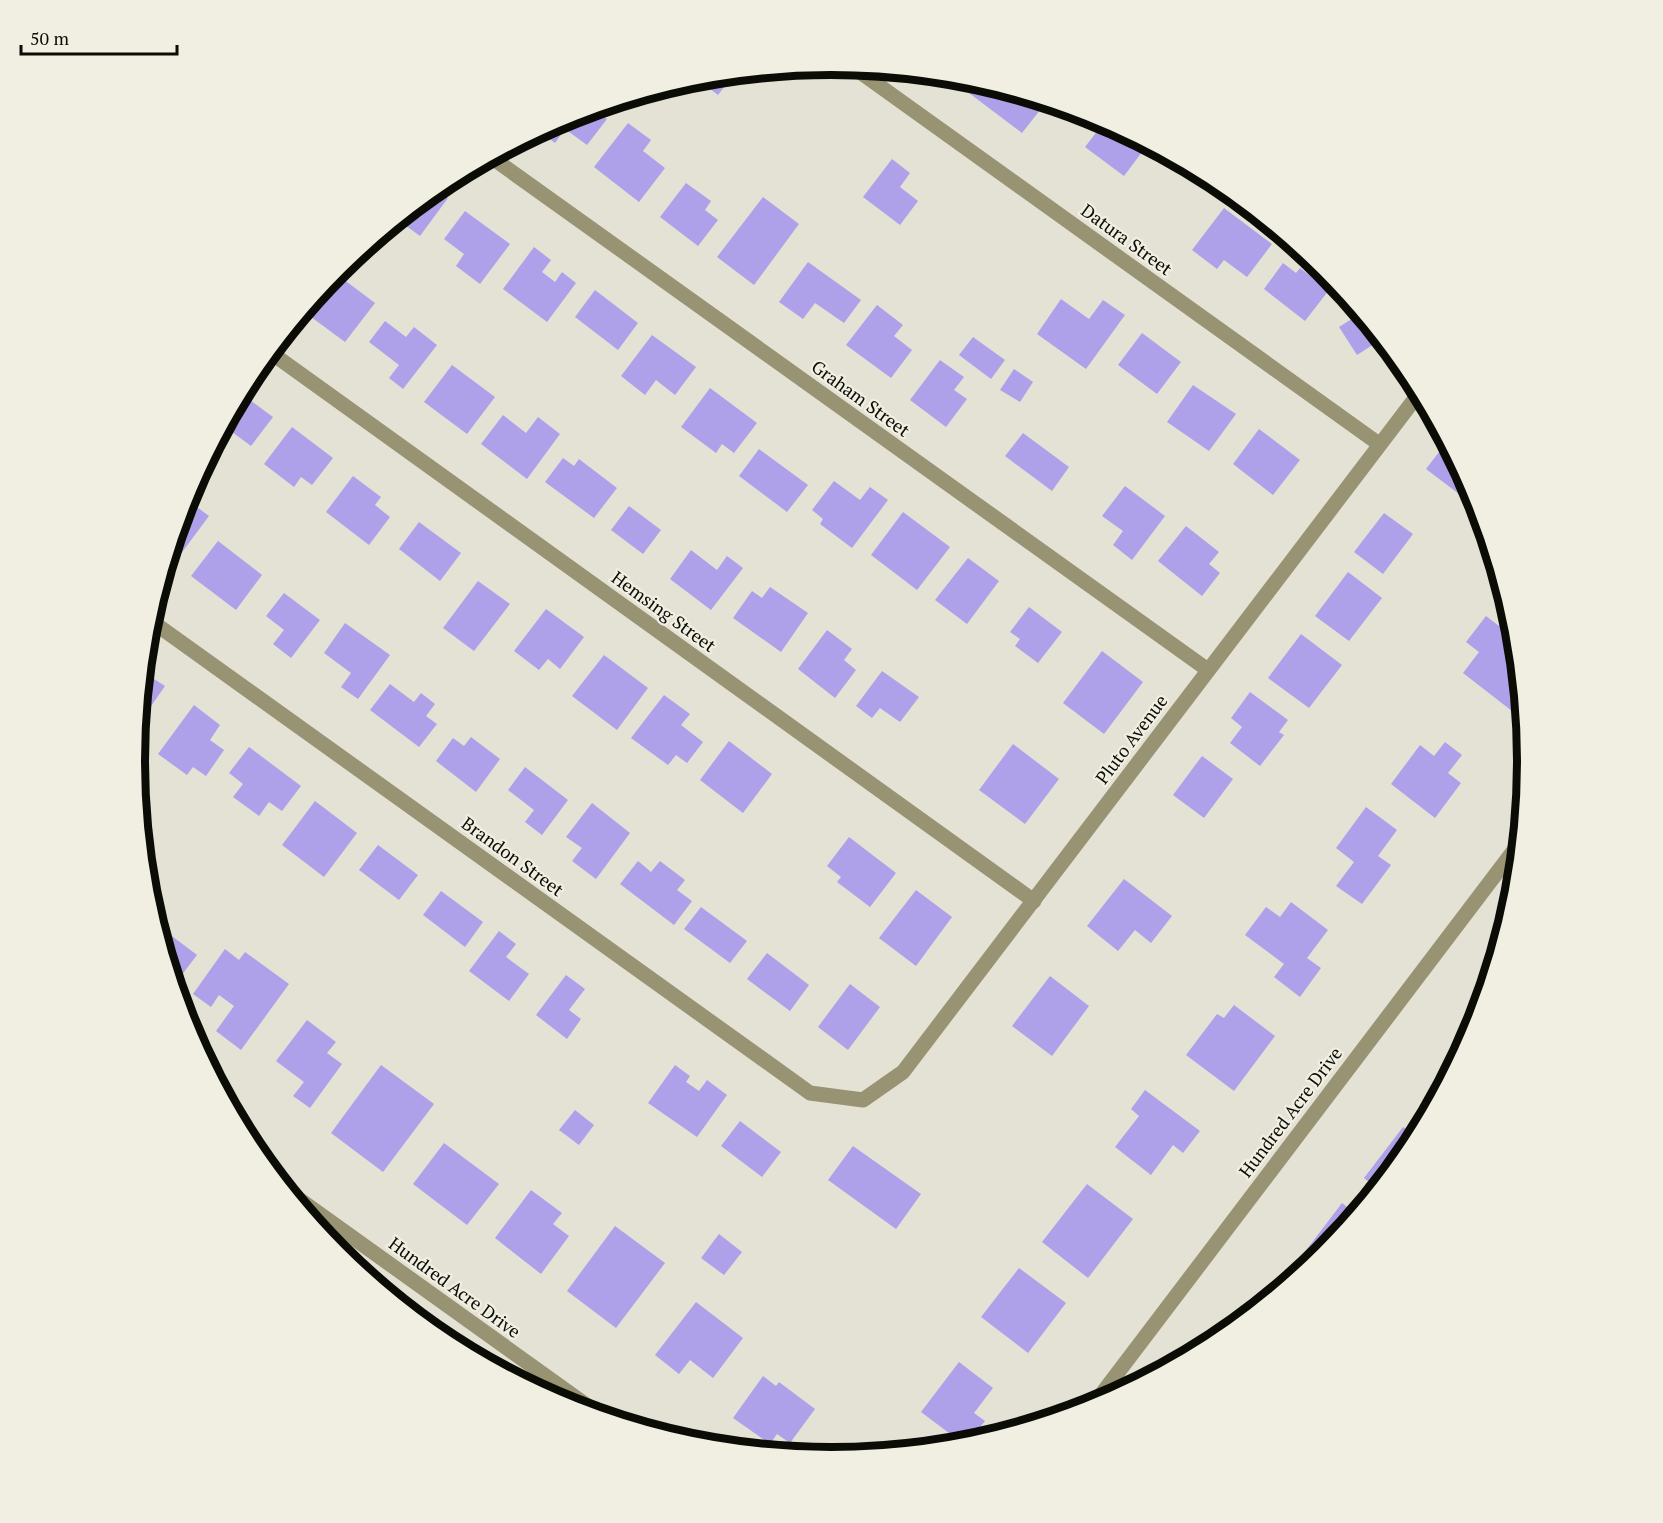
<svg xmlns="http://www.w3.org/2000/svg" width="1663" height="1523" font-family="'PT Serif',serif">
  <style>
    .building { fill: #aea1ea }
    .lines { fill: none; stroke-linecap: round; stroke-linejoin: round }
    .minor { stroke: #989372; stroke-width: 15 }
    .labels { text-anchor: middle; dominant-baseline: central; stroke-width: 4.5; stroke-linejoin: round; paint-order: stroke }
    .street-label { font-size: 18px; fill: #0c0c07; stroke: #f1efe2 }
    .rim { fill: none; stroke: #0c0c07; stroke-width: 8 }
  </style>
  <rect width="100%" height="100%" fill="#e4e2d5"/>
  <g class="building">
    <path d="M 734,74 L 718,95 L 696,78 Z"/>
    <path d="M 978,81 L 1036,99 L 1044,105 L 1022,133 L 969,93 Z"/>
    <path d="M 593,109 L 607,119 L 587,145 L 565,129 L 555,143 L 539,131 L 565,117 Z"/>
    <path d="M 1105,121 L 1148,144 L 1124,176 L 1085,147 Z"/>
    <path d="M 628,123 L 651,140 L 643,151 L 665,168 L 639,202 L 594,167 Z"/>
    <path d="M 892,159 L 910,173 L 900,187 L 918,201 L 900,225 L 863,197 Z"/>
    <path d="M 686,183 L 711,201 L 705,210 L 718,220 L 698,246 L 660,217 Z"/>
    <path d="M 436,189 L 448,198 L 420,236 L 398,220 Z"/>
    <path d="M 763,197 L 799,224 L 754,285 L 717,257 Z"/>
    <path d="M 1224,208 L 1272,244 L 1247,277 L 1224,260 L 1217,269 L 1192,250 Z"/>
    <path d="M 465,211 L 510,244 L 480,284 L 456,266 L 464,254 L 444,239 Z"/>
    <path d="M 534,247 L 551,260 L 542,272 L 555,282 L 562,272 L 576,283 L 547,322 L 503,289 Z"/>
    <path d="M 808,262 L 861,300 L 844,323 L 815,303 L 803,319 L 779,302 Z"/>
    <path d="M 1283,263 L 1296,273 L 1300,268 L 1329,290 L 1305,321 L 1264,289 Z"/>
    <path d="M 335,273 L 375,303 L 345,342 L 303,311 Z"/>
    <path d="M 595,290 L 638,323 L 618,350 L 575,317 Z"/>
    <path d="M 1061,299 L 1089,319 L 1103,300 L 1125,315 L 1086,369 L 1037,334 Z"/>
    <path d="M 877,305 L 903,325 L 894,336 L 912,350 L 891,378 L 846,345 Z"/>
    <path d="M 1361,313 L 1382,339 L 1357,355 L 1339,327 Z"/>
    <path d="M 385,321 L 406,337 L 414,327 L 437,345 L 403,389 L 389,378 L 399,365 L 369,342 Z"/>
    <path d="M 1142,333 L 1181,362 L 1157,394 L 1118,365 Z"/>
    <path d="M 652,335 L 696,367 L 675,395 L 656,380 L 645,395 L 621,376 Z"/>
    <path d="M 973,337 L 1005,360 L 991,379 L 959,355 Z"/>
    <path d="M 940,360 L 964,377 L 954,390 L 967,399 L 946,427 L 910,400 Z"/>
    <path d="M 452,365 L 495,397 L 467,434 L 424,402 Z"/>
    <path d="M 1014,369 L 1033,382 L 1020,402 L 1000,390 Z"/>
    <path d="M 1193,385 L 1236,414 L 1209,451 L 1167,422 Z"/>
    <path d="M 710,388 L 757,423 L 734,453 L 722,444 L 716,453 L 681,427 Z"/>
    <path d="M 242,394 L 273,417 L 251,446 L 224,426 Z"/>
    <path d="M 503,415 L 526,433 L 538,417 L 560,434 L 527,479 L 481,444 Z"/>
    <path d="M 292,427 L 333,458 L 312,485 L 301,477 L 294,487 L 264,464 Z"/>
    <path d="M 1259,429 L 1300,460 L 1273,495 L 1233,464 Z"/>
    <path d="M 1023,433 L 1069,467 L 1052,491 L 1005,456 Z"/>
    <path d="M 759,449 L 808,485 L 787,512 L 739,476 Z"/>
    <path d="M 1439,452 L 1454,463 L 1457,460 L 1474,491 L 1467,500 L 1426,469 Z"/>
    <path d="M 563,458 L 574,466 L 579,459 L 617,488 L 594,518 L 545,482 Z"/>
    <path d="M 353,476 L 381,497 L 375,505 L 390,517 L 369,545 L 326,512 Z"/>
    <path d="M 834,481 L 860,500 L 870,487 L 888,500 L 852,548 L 820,524 L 823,519 L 812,510 Z"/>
    <path d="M 1125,486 L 1165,516 L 1132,560 L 1113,545 L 1123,531 L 1102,516 Z"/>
    <path d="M 186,499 L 209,516 L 180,555 L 171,548 Z"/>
    <path d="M 629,506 L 661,530 L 643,554 L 611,530 Z"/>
    <path d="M 903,512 L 950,547 L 917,590 L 871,555 Z"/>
    <path d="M 1384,513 L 1413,534 L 1383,574 L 1354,552 Z"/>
    <path d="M 419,522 L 461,553 L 440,581 L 399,549 Z"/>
    <path d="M 1186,526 L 1219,552 L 1209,564 L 1220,573 L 1202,596 L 1158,561 Z"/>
    <path d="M 218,541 L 262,575 L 236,610 L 191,576 Z"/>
    <path d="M 691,550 L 717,570 L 727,556 L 743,568 L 711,610 L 670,579 Z"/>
    <path d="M 968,558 L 999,581 L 967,624 L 935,600 Z"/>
    <path d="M 1348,572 L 1382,598 L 1349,641 L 1315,616 Z"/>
    <path d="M 478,581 L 510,604 L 474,651 L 443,628 Z"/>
    <path d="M 770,587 L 808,613 L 781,652 L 733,618 L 752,591 L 762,598 Z"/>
    <path d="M 284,593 L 320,620 L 291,658 L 273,644 L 284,630 L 266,616 Z"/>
    <path d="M 1029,607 L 1062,632 L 1038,663 L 1015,646 L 1020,639 L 1010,632 Z"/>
    <path d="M 546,609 L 584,637 L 560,669 L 548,659 L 539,670 L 514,651 Z"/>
    <path d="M 1486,616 L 1516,639 L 1524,714 L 1521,718 L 1463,673 L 1479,652 L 1466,642 Z"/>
    <path d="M 345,623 L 390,655 L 358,699 L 341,687 L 351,673 L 324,653 Z"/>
    <path d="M 827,630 L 852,649 L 844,660 L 856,670 L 835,698 L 798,669 Z"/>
    <path d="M 1301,634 L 1342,665 L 1309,708 L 1268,678 Z"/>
    <path d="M 1102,651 L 1143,682 L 1104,734 L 1063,703 Z"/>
    <path d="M 604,655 L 648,688 L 617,730 L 572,696 Z"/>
    <path d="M 882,671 L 919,697 L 900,722 L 880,708 L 872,718 L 856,706 Z"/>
    <path d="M 143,672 L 165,686 L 138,725 L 142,689 Z"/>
    <path d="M 390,684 L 414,702 L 421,693 L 435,704 L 426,716 L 437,724 L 419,747 L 370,710 Z"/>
    <path d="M 1250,692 L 1288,720 L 1279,732 L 1284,735 L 1260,766 L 1230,743 L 1242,727 L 1231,718 Z"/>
    <path d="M 664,695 L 690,714 L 681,725 L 703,742 L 687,763 L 676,755 L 668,765 L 631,738 Z"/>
    <path d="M 194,705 L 220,725 L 210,740 L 224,750 L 206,776 L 193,767 L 187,775 L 158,754 Z"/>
    <path d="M 471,737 L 500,759 L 476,792 L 436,761 L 453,738 L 464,746 Z"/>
    <path d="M 729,741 L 772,774 L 743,813 L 700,780 Z"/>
    <path d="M 1445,742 L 1462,755 L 1448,773 L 1461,783 L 1435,818 L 1391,784 L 1420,745 L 1434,756 Z"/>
    <path d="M 1013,744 L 1059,779 L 1025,824 L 979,790 Z"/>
    <path d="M 249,747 L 301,786 L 282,811 L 269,802 L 259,816 L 233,797 L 243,784 L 229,773 Z"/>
    <path d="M 1202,756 L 1233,779 L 1204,818 L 1173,795 Z"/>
    <path d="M 525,767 L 568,800 L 542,835 L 525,822 L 534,810 L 508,790 Z"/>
    <path d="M 315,801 L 357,833 L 324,877 L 282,845 Z"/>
    <path d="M 592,803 L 630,833 L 596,879 L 572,861 L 582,848 L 566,837 Z"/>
    <path d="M 1366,807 L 1397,830 L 1378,856 L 1391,865 L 1362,904 L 1336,886 L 1354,862 L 1336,848 Z"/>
    <path d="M 849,837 L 896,873 L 870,907 L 837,882 L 841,877 L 827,866 Z"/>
    <path d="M 378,845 L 418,875 L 399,900 L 359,870 Z"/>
    <path d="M 638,861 L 651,872 L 660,861 L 685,880 L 677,890 L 692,901 L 674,925 L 620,884 Z"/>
    <path d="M 1124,879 L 1172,916 L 1151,943 L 1135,930 L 1118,951 L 1087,926 Z"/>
    <path d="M 916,890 L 952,917 L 916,966 L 879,938 Z"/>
    <path d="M 441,891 L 483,922 L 465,947 L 423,915 Z"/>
    <path d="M 1291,902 L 1328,930 L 1307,958 L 1321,968 L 1300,997 L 1274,977 L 1284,964 L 1245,935 L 1266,907 L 1280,917 Z"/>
    <path d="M 701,907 L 747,941 L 730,963 L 684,929 Z"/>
    <path d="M 156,924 L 197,955 L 174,985 Z"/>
    <path d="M 499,931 L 516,944 L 506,957 L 529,974 L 509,1001 L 469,971 Z"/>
    <path d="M 225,949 L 239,960 L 245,952 L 289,984 L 241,1050 L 216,1031 L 234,1006 L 219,995 L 211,1007 L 193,994 Z"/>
    <path d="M 767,953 L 809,985 L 790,1011 L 747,979 Z"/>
    <path d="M 566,975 L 585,989 L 569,1010 L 581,1019 L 567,1039 L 536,1015 Z"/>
    <path d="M 1050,976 L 1089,1006 L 1052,1056 L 1012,1026 Z"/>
    <path d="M 850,984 L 880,1007 L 848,1050 L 818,1027 Z"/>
    <path d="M 1234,1005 L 1275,1036 L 1234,1091 L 1186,1055 L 1217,1014 L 1224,1018 Z"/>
    <path d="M 307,1020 L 336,1042 L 327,1053 L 342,1064 L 310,1108 L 293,1096 L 304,1082 L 276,1061 Z"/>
    <path d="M 1469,1033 L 1472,1035 L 1451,1075 L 1443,1069 Z"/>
    <path d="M 381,1065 L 434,1104 L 383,1172 L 331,1133 Z"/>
    <path d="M 675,1065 L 690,1076 L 686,1082 L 699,1091 L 707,1080 L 727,1095 L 697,1137 L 648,1103 Z"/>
    <path d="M 1145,1090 L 1200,1131 L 1183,1153 L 1173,1145 L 1151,1175 L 1115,1147 L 1139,1116 L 1131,1109 Z"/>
    <path d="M 575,1110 L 594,1125 L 579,1145 L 559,1130 Z"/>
    <path d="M 740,1121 L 781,1152 L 762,1177 L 721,1146 Z"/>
    <path d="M 1403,1127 L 1417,1137 L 1411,1149 L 1378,1189 L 1364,1178 Z"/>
    <path d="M 444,1143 L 499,1184 L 467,1225 L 413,1184 Z"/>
    <path d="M 853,1146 L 921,1194 L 896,1229 L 828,1180 Z"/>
    <path d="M 1087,1184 L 1133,1219 L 1088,1278 L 1042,1242 Z"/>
    <path d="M 531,1190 L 562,1213 L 553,1224 L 569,1236 L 541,1274 L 495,1238 Z"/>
    <path d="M 1342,1203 L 1357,1215 L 1324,1255 L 1311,1265 L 1301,1257 Z"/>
    <path d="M 615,1226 L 665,1263 L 616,1328 L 567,1291 Z"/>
    <path d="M 719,1234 L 742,1252 L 724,1275 L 701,1258 Z"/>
    <path d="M 1019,1268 L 1066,1303 L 1028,1353 L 981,1317 Z"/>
    <path d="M 696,1302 L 743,1338 L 713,1378 L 690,1360 L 679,1374 L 655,1355 Z"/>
    <path d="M 959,1362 L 993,1388 L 974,1413 L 985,1421 L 965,1445 L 921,1412 Z"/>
    <path d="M 763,1376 L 776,1386 L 779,1382 L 815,1409 L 790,1443 L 777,1434 L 770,1444 L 733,1418 Z"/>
    <path d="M 864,1451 L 864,1455 L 833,1458 L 833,1456 Z"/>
  </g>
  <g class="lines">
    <g class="minor">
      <path d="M 853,67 L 1379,444"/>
      <path d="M 491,157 L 1208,670"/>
      <path d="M 270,352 L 1034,901"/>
      <path d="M 150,620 L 810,1093 L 863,1100 L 903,1072 L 1420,392"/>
      <path d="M 285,1189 L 603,1417"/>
      <path d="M 1091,1408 L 1521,841"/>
    </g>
  </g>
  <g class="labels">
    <g class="street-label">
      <text transform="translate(1127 239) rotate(36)">Datura Street</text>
      <text transform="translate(861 398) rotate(36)">Graham Street</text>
      <text transform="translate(664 611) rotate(36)">Hemsing Street</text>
      <text transform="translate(1131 739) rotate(-53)">Pluto Avenue</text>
      <text transform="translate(513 856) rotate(36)">Brandon Street</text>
      <text transform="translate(1290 1112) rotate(-53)">Hundred Acre Drive</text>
      <text transform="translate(455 1287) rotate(36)">Hundred Acre Drive</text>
    </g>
  </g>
  <path d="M0 0H1663V1523H0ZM145 761a686 686 0 1 1 1372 0a686 686 0 1 1-1372 0Z" fill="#f1efe2" fill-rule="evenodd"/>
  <path class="rim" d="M145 761a686 686 0 1 1 1372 0a686 686 0 1 1-1372 0Z"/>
  <path d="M21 45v9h156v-9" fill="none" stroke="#0c0c07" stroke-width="3"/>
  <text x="30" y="45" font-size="18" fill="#0c0c07" stroke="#f1efe2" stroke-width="4.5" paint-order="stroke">50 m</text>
</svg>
